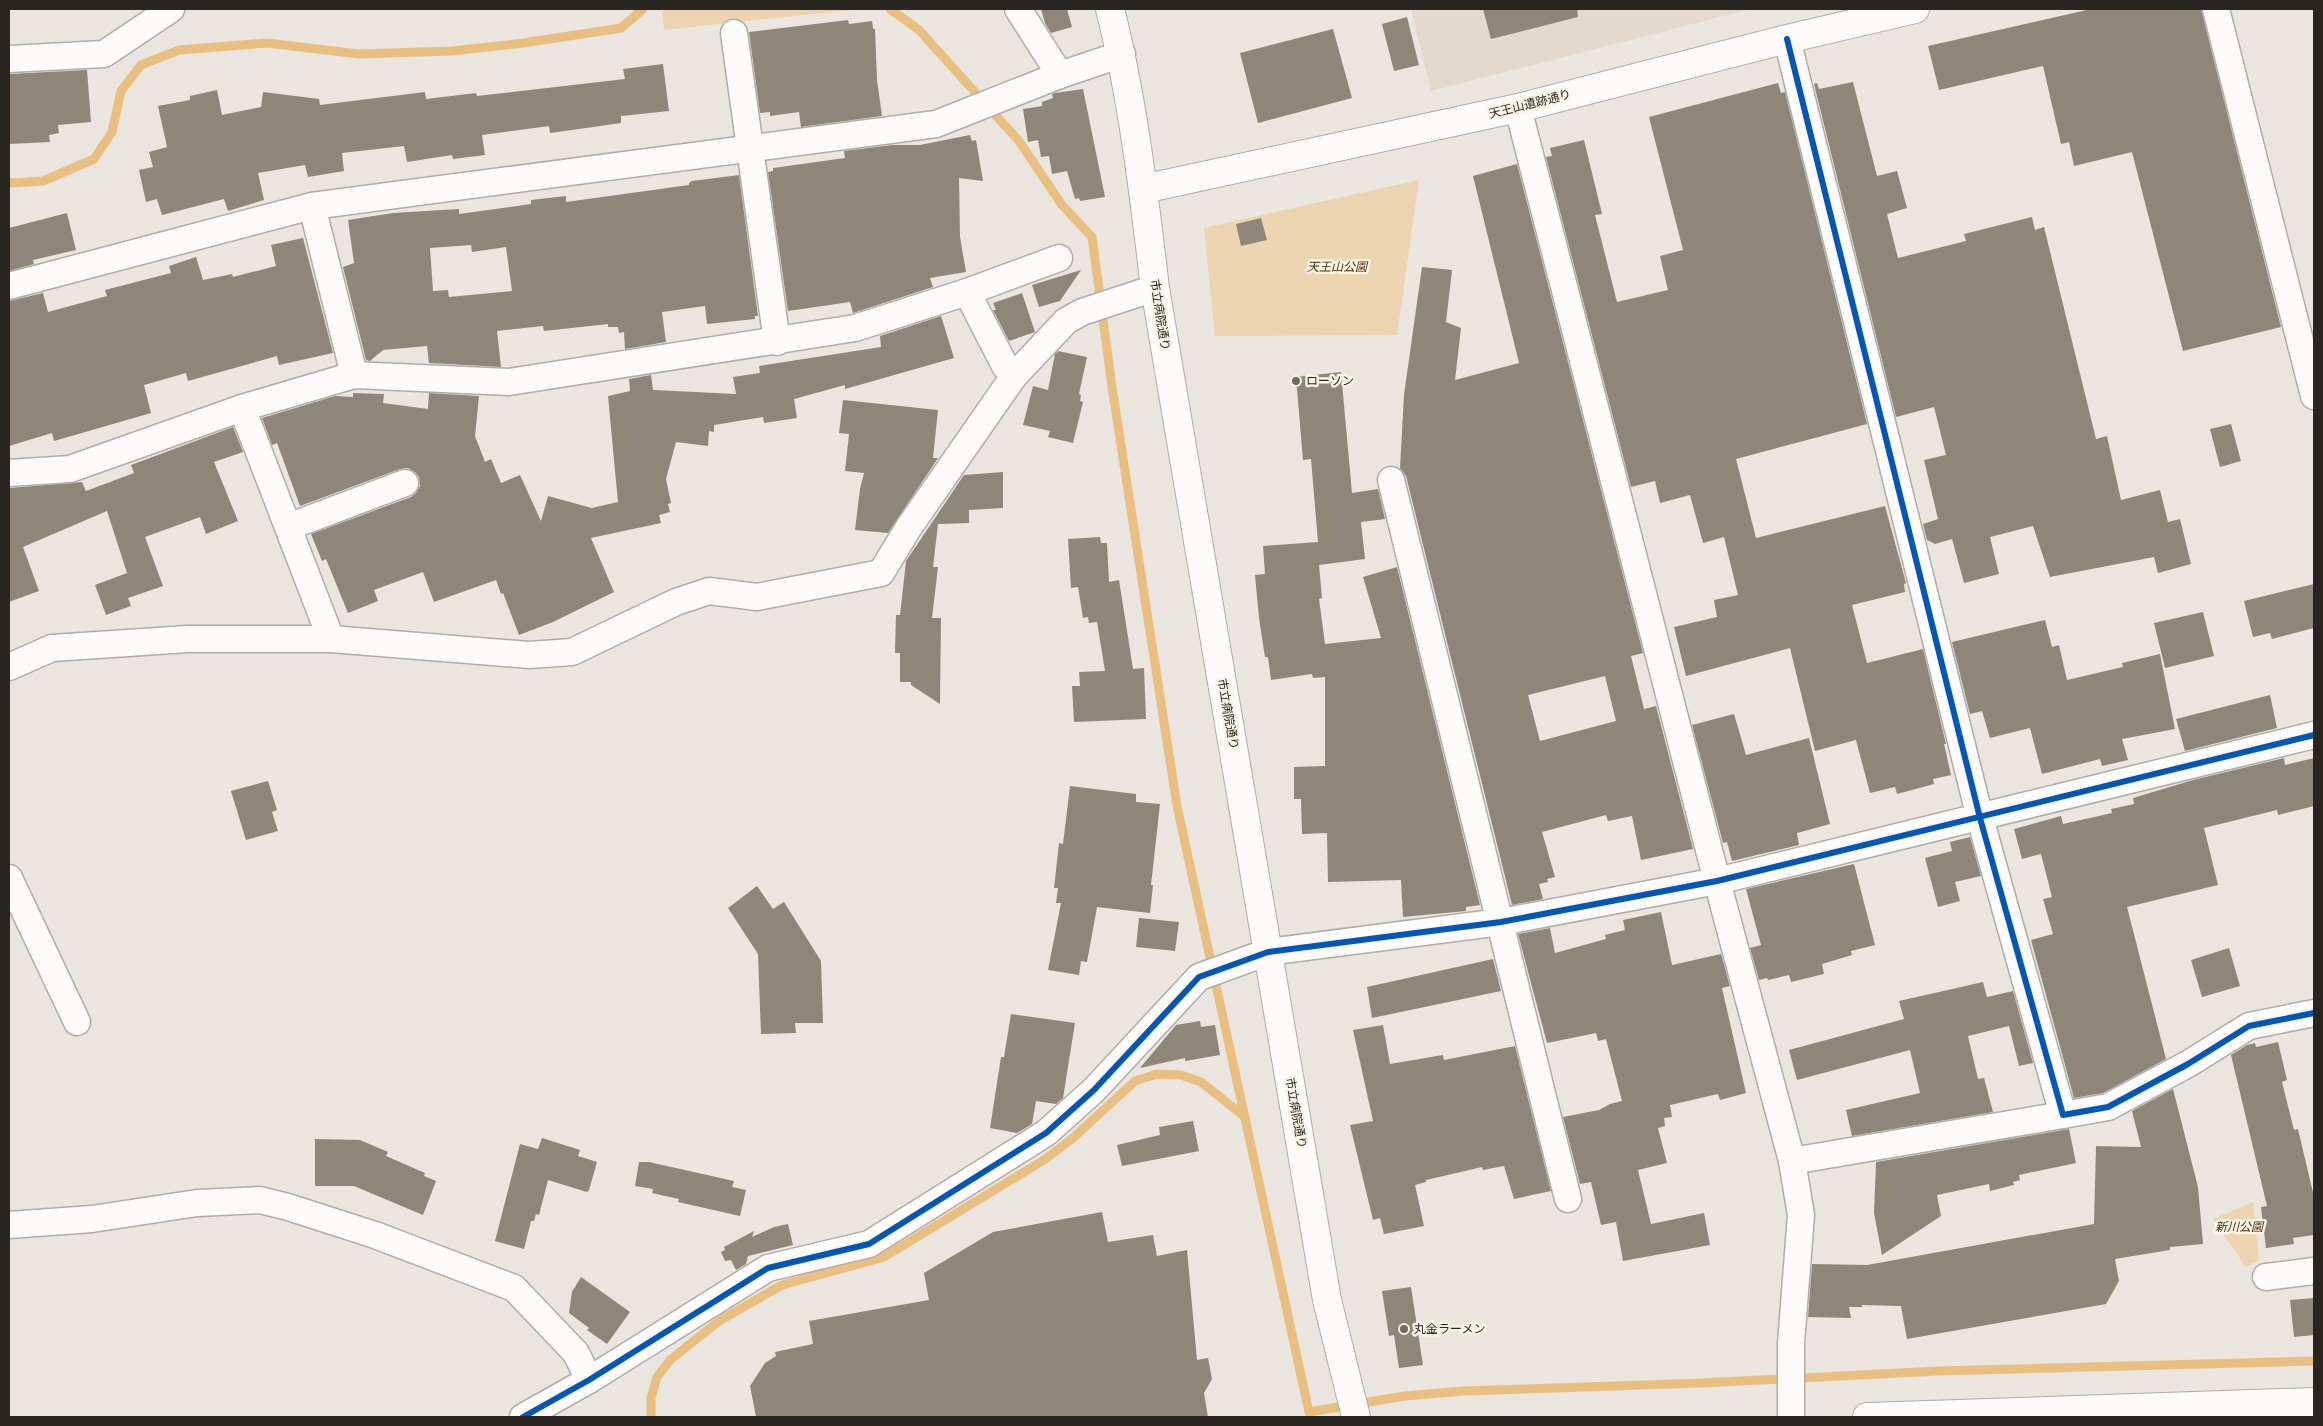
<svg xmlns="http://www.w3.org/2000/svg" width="2323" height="1426" font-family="'Roboto Serif','Noto Sans JP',serif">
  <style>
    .built { fill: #e3dacd }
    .green { fill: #edd4b0 }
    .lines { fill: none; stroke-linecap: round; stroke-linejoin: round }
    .stream { stroke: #e8bf80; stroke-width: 9 }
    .building { fill: #8e8679; fill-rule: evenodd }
    .minor-casing { stroke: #b0aca8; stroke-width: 29 }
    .tertiary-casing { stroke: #b0aca8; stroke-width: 30 }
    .secondary-casing { stroke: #b0aca8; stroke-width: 30 }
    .minor { stroke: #fcfbfa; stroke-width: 26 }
    .tertiary { stroke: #fcfbfa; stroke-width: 28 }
    .secondary { stroke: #fcfbfa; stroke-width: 28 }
    .cycleway-casing { stroke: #fcf3e7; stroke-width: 9 }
    .cycleway { stroke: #0057b8; stroke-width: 6 }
    .poi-dot { fill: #6d6964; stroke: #fcf3e7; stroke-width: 2 }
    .labels { text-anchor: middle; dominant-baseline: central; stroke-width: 5; stroke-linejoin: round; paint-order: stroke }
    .street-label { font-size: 12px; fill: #292622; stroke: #fcf3e7 }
    .park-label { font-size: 12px; font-style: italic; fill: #452e07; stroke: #fcf3e7 }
    .poi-label { font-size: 12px; fill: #292622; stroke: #fcf3e7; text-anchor: start }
  </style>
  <rect width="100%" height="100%" fill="#eae5de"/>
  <path class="built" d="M 1411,9 L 1751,9 L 1431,91 Z"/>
  <g class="green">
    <path d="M 662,9 L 861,9 L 664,30 Z"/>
    <path d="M 1419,180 L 1397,335 L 1215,336 L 1204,228 Z"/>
    <path d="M 2253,1202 L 2259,1260 L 2246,1267 L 2213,1219 Z"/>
  </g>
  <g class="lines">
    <g class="stream">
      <path d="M 890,9 L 919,30 L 1019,141 L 1062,205 L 1092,237 L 1112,387 L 1177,806 L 1309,1412 L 1405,1396 L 1463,1391 L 1702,1383 L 1938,1371 L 2314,1361"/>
      <path d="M 9,182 L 12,183 L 43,181 L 94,159 L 112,132 L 121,91 L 141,65 L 179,50 L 267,43 L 359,54 L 452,51 L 523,43 L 621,28 L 643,9"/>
      <path d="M 651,1417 L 651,1398 L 657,1377 L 670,1360 L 719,1321 L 782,1285 L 884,1257 L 1044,1160 L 1073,1138 L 1135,1081 L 1157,1074 L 1181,1075 L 1201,1082 L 1245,1117"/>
    </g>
  </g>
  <g class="building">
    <path d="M 1041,9 L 1067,9 L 1072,27 L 1051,33 L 1045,23 Z"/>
    <path d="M 1483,9 L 1577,9 L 1578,17 L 1491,39 Z"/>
    <path d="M 2091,9 L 2201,9 L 2281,327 L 2183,351 L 2132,152 L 2074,166 L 2069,142 L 2061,144 L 2043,66 L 1939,90 L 1928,46 Z"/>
    <path d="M 1407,17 L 1419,65 L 1394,71 L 1382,24 Z"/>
    <path d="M 848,20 L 849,24 L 872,21 L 873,29 L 875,29 L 877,80 L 882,116 L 801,127 L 799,112 L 770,116 L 770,112 L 760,113 L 749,32 Z"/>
    <path d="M 1333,29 L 1352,98 L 1258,123 L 1240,53 Z"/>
    <path d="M 663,64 L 669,111 L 621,116 L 621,123 L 579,129 L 550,133 L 549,126 L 482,135 L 485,155 L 453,159 L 452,155 L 407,162 L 404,146 L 342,153 L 344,171 L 308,177 L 305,165 L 258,173 L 264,200 L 228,211 L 224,199 L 162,215 L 157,199 L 146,202 L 139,170 L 153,167 L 149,152 L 167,147 L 158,106 L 190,100 L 190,96 L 217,90 L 222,115 L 261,107 L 263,92 L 319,99 L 320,105 L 425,92 L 426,99 L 476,93 L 477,96 L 625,79 L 623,69 Z"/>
    <path d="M 87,70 L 91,122 L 58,125 L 59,133 L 49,135 L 50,142 L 9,144 L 9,74 Z"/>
    <path d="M 1853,82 L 1877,176 L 1897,171 L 1907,208 L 1887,214 L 1898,258 L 1966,241 L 1964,234 L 2032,217 L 2035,230 L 2044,227 L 2096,439 L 2107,436 L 2121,500 L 2160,490 L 2168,522 L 2180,519 L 2191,564 L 2158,573 L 2154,557 L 2050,577 L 2033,526 L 1990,537 L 1999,574 L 1964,583 L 1952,539 L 1935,544 L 1927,540 L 1923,524 L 1938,519 L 1924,460 L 1946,455 L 1934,407 L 1896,417 L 1814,84 L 1817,83 L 1819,89 Z"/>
    <path d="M 1778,83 L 1781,93 L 1785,92 L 1867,424 L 1736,459 L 1756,538 L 1885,506 L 1906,583 L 1904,584 L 1905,592 L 1852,605 L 1867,663 L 1923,649 L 1946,744 L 1944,744 L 1951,775 L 1933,779 L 1934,784 L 1897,794 L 1895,787 L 1870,793 L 1856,740 L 1815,751 L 1790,648 L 1686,676 L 1674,627 L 1717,617 L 1714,600 L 1738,595 L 1724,537 L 1703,543 L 1690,495 L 1660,503 L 1655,481 L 1631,487 L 1546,157 L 1552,156 L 1550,148 L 1584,140 L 1602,214 L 1595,215 L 1617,302 L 1668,290 L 1660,256 L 1683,250 L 1649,117 Z"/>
    <path d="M 1083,89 L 1105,197 L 1080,201 L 1079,198 L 1075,199 L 1067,171 L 1052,174 L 1049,156 L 1041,157 L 1038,140 L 1028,142 L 1023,109 L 1042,106 L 1042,102 L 1053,98 L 1052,94 L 1055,93 Z"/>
    <path d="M 970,135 L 972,141 L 976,140 L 983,181 L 959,178 L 960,237 L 966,272 L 930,278 L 933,287 L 853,313 L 850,302 L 788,311 L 768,172 L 773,171 L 773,168 L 845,158 L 844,151 L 892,145 L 920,145 Z"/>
    <path d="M 1517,164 L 1643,653 L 1631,656 L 1644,709 L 1656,706 L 1693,849 L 1641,860 L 1632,816 L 1608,821 L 1606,815 L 1542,832 L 1555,877 L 1547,879 L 1548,882 L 1539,884 L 1543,899 L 1512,905 L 1406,476 L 1400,468 L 1404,395 L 1422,267 L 1452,270 L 1446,322 L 1461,328 L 1455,380 L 1519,363 L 1473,176 ZM 1605,676 L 1616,721 L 1540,741 L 1528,695 Z"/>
    <path d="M 739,175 L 758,316 L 755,316 L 755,319 L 707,324 L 705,306 L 662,312 L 666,342 L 625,349 L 624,332 L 619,333 L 618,327 L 608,327 L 608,324 L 544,331 L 543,326 L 497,331 L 501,367 L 429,363 L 427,346 L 383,350 L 370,361 L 366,360 L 343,267 L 354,263 L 348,220 L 393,213 L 459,209 L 459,214 L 531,204 L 531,200 L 566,196 L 566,202 L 689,185 L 689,183 L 692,181 ZM 471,245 L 472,252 L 506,247 L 512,291 L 449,297 L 448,290 L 433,291 L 430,248 Z"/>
    <path d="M 67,213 L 76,250 L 33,260 L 34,264 L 9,271 L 9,228 Z"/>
    <path d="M 1261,218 L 1267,240 L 1241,246 L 1236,224 Z"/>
    <path d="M 303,238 L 333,353 L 279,365 L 277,356 L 188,381 L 186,373 L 144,385 L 151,413 L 54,441 L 52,433 L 9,446 L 9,301 L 43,293 L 48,312 L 107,296 L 105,290 L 171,273 L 169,266 L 196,257 L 203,280 L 232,274 L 233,277 L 276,266 L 271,245 Z"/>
    <path d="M 1081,270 L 1060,301 L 1039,307 L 1032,285 Z"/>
    <path d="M 1022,293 L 1035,332 L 1009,341 L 993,310 L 996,310 L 993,303 Z"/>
    <path d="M 941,316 L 954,358 L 845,389 L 845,385 L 794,399 L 797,418 L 764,423 L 763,417 L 714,425 L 714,432 L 709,431 L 708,446 L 676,442 L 666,479 L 671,503 L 668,504 L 670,512 L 659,515 L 661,523 L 591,538 L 614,592 L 553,622 L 519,635 L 503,593 L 501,594 L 496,580 L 434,602 L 423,572 L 374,590 L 378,601 L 348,613 L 326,559 L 322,561 L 311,534 L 411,497 L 416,493 L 420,486 L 419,477 L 415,472 L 408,468 L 400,469 L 300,506 L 277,443 L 272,445 L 262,418 L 335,396 L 353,397 L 353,393 L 384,394 L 383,403 L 428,409 L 429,393 L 479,396 L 475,436 L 485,462 L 491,459 L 501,483 L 520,475 L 541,521 L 548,496 L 592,508 L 618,502 L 608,396 L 630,391 L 629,379 L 651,375 L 653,390 L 736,394 L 733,377 L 760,373 L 759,366 L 881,347 L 880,336 Z"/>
    <path d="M 1058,351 L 1087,357 L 1079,394 L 1081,395 L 1080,401 L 1083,402 L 1073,443 L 1048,437 L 1050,431 L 1023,425 L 1033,386 L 1048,390 L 1055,354 Z"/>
    <path d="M 1341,372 L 1352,493 L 1378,489 L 1385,519 L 1361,522 L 1365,559 L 1319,565 L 1322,598 L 1319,599 L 1325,644 L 1381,638 L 1363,577 L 1397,567 L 1480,905 L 1466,907 L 1466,911 L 1403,917 L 1401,880 L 1328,882 L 1327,833 L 1302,834 L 1301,799 L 1294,799 L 1294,767 L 1325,766 L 1325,677 L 1313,678 L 1312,674 L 1271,680 L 1268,657 L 1265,657 L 1259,618 L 1255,575 L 1265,574 L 1263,546 L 1318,542 L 1311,459 L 1303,460 L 1296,377 Z"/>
    <path d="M 843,400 L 938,410 L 933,458 L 938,458 L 888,533 L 855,530 L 860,489 L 864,473 L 845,471 L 849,434 L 839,433 Z"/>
    <path d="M 2231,424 L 2241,461 L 2220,467 L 2210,429 Z"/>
    <path d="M 233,427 L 243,452 L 214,462 L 238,521 L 206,534 L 200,517 L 145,537 L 163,586 L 128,598 L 131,606 L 106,615 L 95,585 L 127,573 L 107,511 L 23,547 L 39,591 L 9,602 L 9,488 L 82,482 L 86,491 L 134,473 L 131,465 Z"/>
    <path d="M 1003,472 L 1003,508 L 969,510 L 969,523 L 938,524 L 933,567 L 938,567 L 932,618 L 941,618 L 940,704 L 911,685 L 911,682 L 900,682 L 900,653 L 895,653 L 896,615 L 900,615 L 906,561 L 964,475 Z"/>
    <path d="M 1100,537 L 1101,543 L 1107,543 L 1109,582 L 1119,580 L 1133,669 L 1144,668 L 1146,719 L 1074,722 L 1072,686 L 1080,686 L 1079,672 L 1105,671 L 1097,622 L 1089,623 L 1088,617 L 1083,618 L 1078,587 L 1071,588 L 1068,539 Z"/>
    <path d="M 2314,584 L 2314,628 L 2272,639 L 2270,633 L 2253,637 L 2244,601 Z"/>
    <path d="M 2203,612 L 2214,656 L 2165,668 L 2154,623 Z"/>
    <path d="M 2045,620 L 2052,647 L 2059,645 L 2067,680 L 2123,667 L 2122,663 L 2160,654 L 2175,729 L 2122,739 L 2128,760 L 2102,766 L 2100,759 L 2042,774 L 2030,728 L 1990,738 L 1982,711 L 1970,714 L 1952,642 Z"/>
    <path d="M 2270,695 L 2277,728 L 2185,751 L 2176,719 Z"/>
    <path d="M 1734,714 L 1746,755 L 1809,738 L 1830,824 L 1797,833 L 1799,845 L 1732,861 L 1727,842 L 1723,843 L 1692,725 Z"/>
    <path d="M 2284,758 L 2285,765 L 2314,758 L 2314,806 L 2278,815 L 2277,810 L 2204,828 L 2218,885 L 2127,907 L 2166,1059 L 2103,1093 L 2074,1098 L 2031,940 L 2053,934 L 2043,899 L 2052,897 L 2041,854 L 2022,859 L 2014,829 L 2061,816 L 2063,824 L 2112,813 L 2111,809 L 2134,804 L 2133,798 L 2193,780 Z"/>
    <path d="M 268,781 L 277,810 L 272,812 L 278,831 L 246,840 L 231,791 Z"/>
    <path d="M 1070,786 L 1136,794 L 1136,802 L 1160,804 L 1151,885 L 1153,885 L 1150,913 L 1097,907 L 1087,962 L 1081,961 L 1079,975 L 1048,970 L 1061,903 L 1056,903 L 1058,888 L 1054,888 L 1059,843 L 1063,844 Z"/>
    <path d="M 1970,837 L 1981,876 L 1955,882 L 1960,901 L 1938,907 L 1925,858 L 1952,851 L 1950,842 Z"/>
    <path d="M 1854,864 L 1875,945 L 1851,951 L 1852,955 L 1822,964 L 1824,974 L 1791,982 L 1789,975 L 1768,980 L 1767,978 L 1759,980 L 1750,948 L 1761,945 L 1746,889 Z"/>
    <path d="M 757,886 L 773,909 L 784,902 L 821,961 L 823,1023 L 795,1023 L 796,1033 L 761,1034 L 758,954 L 728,908 Z"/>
    <path d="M 1661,912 L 1672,965 L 1721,954 L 1730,986 L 1722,988 L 1746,1093 L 1720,1100 L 1718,1094 L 1670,1105 L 1672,1117 L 1664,1118 L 1665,1126 L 1658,1128 L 1667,1163 L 1638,1170 L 1651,1224 L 1704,1213 L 1710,1245 L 1623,1261 L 1616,1222 L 1601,1225 L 1591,1182 L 1580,1184 L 1563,1117 L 1599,1110 L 1610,1104 L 1622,1101 L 1606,1039 L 1598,1041 L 1596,1033 L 1547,1043 L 1518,934 L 1550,928 L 1555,953 L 1606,939 L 1605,935 L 1625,930 L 1623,920 Z"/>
    <path d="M 1139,918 L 1179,922 L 1175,951 L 1136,947 Z"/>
    <path d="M 2229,948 L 2240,986 L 2202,997 L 2191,960 Z"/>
    <path d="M 1493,959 L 1501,991 L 1372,1018 L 1367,987 Z"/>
    <path d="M 1983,982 L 1987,997 L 2013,991 L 2033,1063 L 2019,1066 L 2009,1026 L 1968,1036 L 1978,1079 L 1984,1078 L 1993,1112 L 1852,1136 L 1846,1110 L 1920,1093 L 1910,1050 L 1797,1080 L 1789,1050 L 1904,1019 L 1899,1001 Z"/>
    <path d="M 1011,1014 L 1075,1023 L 1063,1098 L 1056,1104 L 1036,1101 L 1032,1124 L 1017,1133 L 990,1128 L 1001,1057 L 1004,1057 Z"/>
    <path d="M 1200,1021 L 1201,1027 L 1215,1025 L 1220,1055 L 1185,1061 L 1185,1058 L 1140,1068 L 1176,1025 Z"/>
    <path d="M 1383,1025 L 1390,1064 L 1443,1055 L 1444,1060 L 1515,1046 L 1551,1191 L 1514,1199 L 1504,1166 L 1483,1170 L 1482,1167 L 1426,1180 L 1426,1182 L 1415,1185 L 1424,1226 L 1384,1234 L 1380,1218 L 1373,1220 L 1350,1125 L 1373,1121 L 1353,1030 Z"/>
    <path d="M 2278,1042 L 2287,1080 L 2282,1082 L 2294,1130 L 2298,1129 L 2314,1197 L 2314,1235 L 2293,1238 L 2294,1244 L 2266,1248 L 2261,1207 L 2267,1206 L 2231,1055 L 2247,1045 L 2255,1043 L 2256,1047 Z"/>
    <path d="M 2173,1089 L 2198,1187 L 2203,1244 L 2170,1247 L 2170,1250 L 2115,1259 L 2119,1281 L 2106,1304 L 1907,1339 L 1901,1306 L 1862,1305 L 1862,1307 L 1849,1307 L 1851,1318 L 1808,1317 L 1812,1264 L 1867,1265 L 2094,1224 L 2096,1146 L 2141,1147 L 2132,1111 Z"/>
    <path d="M 1193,1121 L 1199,1151 L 1122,1166 L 1117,1145 L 1160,1135 L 1159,1127 Z"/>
    <path d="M 2069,1129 L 2076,1163 L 2019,1175 L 2020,1180 L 2013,1182 L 2014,1185 L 1990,1191 L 1989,1184 L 1937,1195 L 1941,1216 L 1882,1255 L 1874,1213 L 1876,1162 Z"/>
    <path d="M 542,1138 L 580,1150 L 578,1156 L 597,1162 L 589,1190 L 587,1192 L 548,1180 L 539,1215 L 536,1214 L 534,1221 L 531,1221 L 524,1249 L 495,1241 L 520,1144 L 538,1149 Z"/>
    <path d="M 315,1139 L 360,1140 L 388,1152 L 386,1156 L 425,1173 L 424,1176 L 436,1181 L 423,1215 L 354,1186 L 315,1186 Z"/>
    <path d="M 639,1162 L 649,1162 L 734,1181 L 732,1187 L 746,1190 L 740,1216 L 678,1202 L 679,1199 L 652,1193 L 653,1189 L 635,1186 Z"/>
    <path d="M 1102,1212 L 1108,1242 L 1153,1235 L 1157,1256 L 1187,1250 L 1197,1360 L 1208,1358 L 1212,1379 L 1204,1393 L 1208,1417 L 756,1417 L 750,1386 L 765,1363 L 776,1356 L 775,1352 L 813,1344 L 809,1321 L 929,1300 L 924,1273 L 993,1232 Z"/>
    <path d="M 788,1224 L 793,1245 L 748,1256 L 746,1264 L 736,1270 L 731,1260 L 725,1261 L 721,1252 L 725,1250 L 724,1247 L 754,1231 L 752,1237 L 774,1227 Z"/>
    <path d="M 581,1277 L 630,1312 L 607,1344 L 587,1330 L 589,1328 L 569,1313 L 572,1292 Z"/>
    <path d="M 1411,1287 L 1423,1365 L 1399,1368 L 1394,1335 L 1389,1336 L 1382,1291 Z"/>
    <path d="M 2314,1298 L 2314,1335 L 2294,1337 L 2290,1300 Z"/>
  </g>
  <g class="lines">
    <g class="minor-casing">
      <g id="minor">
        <path d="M 1018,9 L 1060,75"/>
        <path d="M 2216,9 L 2314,396"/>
        <path d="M 734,33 L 777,342"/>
        <path d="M 1787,39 L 1980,818 L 2063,1115 L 2108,1107 L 2188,1064 L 2249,1026 L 2314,1013"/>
        <path d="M 9,59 L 104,54 L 171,9"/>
        <path d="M 1518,108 L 1717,881 L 1792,1161 L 1801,1215 L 1791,1343 L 1791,1417"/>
        <path d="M 312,206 L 354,375"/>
        <path d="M 9,286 L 312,206 L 936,124 L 1060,75 L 1122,54"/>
        <path d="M 967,292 L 1005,366 L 1014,376"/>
        <path d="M 242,408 L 331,639"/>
        <path d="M 9,473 L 70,469 L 242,408 L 354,375 L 509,382 L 855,328 L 967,292 L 1059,258"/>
        <path d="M 1391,480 L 1568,1199"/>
        <path d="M 288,527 L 405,483"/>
        <path d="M 9,667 L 52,648 L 188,639 L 331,639 L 529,655 L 572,652 L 676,602 L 709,591 L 757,597 L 881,573 L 909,527 L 1014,376 L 1066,321 L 1082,312 L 1155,288"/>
        <path d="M 9,878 L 77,1022"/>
        <path d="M 1792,1161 L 2063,1115"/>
        <path d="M 9,1225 L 92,1219 L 197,1203 L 260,1200 L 288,1207 L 375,1235 L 514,1288 L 576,1353 L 589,1380"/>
        <path d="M 2266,1277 L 2314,1271"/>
        <path d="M 523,1417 L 589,1380 L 768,1268 L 869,1244 L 1046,1133 L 1094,1090 L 1199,977 L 1268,952 L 1501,922 L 1717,881 L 2314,735"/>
      </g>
    </g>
    <g class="tertiary-casing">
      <g id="tertiary">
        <path d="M 1143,189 L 1518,108 L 1787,39 L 1915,9"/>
        <path d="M 1867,1417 L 2314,1402"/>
      </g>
    </g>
    <g class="secondary-casing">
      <path id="secondary" d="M 1110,9 C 1133,100 1144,195 1155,288 L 1327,1300 L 1356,1417"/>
    </g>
    <use href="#minor" class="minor"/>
    <use href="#tertiary" class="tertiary"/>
    <use href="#secondary" class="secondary"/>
    <g class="cycleway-casing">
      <g id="cycleway">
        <path d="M 1787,39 L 1980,818 L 2063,1115 L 2108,1107 L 2188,1064 L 2249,1026 L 2314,1013"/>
        <path d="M 523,1417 L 589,1380 L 768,1268 L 869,1244 L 1046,1133 L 1094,1090 L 1199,977 L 1268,952 L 1501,922 L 1717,881 L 2314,735"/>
      </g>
    </g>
    <use href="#cycleway" class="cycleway"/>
  </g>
  <g class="poi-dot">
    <circle cx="1296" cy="381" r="5"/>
    <circle cx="1404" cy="1329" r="5"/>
  </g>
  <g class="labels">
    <g class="street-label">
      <text transform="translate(1530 104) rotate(-14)">天王山遺跡通り</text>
      <text transform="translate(1160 315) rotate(81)">市立病院通り</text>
      <text transform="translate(1228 714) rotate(80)">市立病院通り</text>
      <text transform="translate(1296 1113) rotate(80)">市立病院通り</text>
    </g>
    <g class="park-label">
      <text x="1337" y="267">天王山公園</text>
      <text x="2239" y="1227">新川公園</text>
    </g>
    <g class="poi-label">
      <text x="1306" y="381">ローソン</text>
      <text x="1414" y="1329">丸金ラーメン</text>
    </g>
  </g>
  <rect width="2323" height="1426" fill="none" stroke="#292622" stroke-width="20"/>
</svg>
